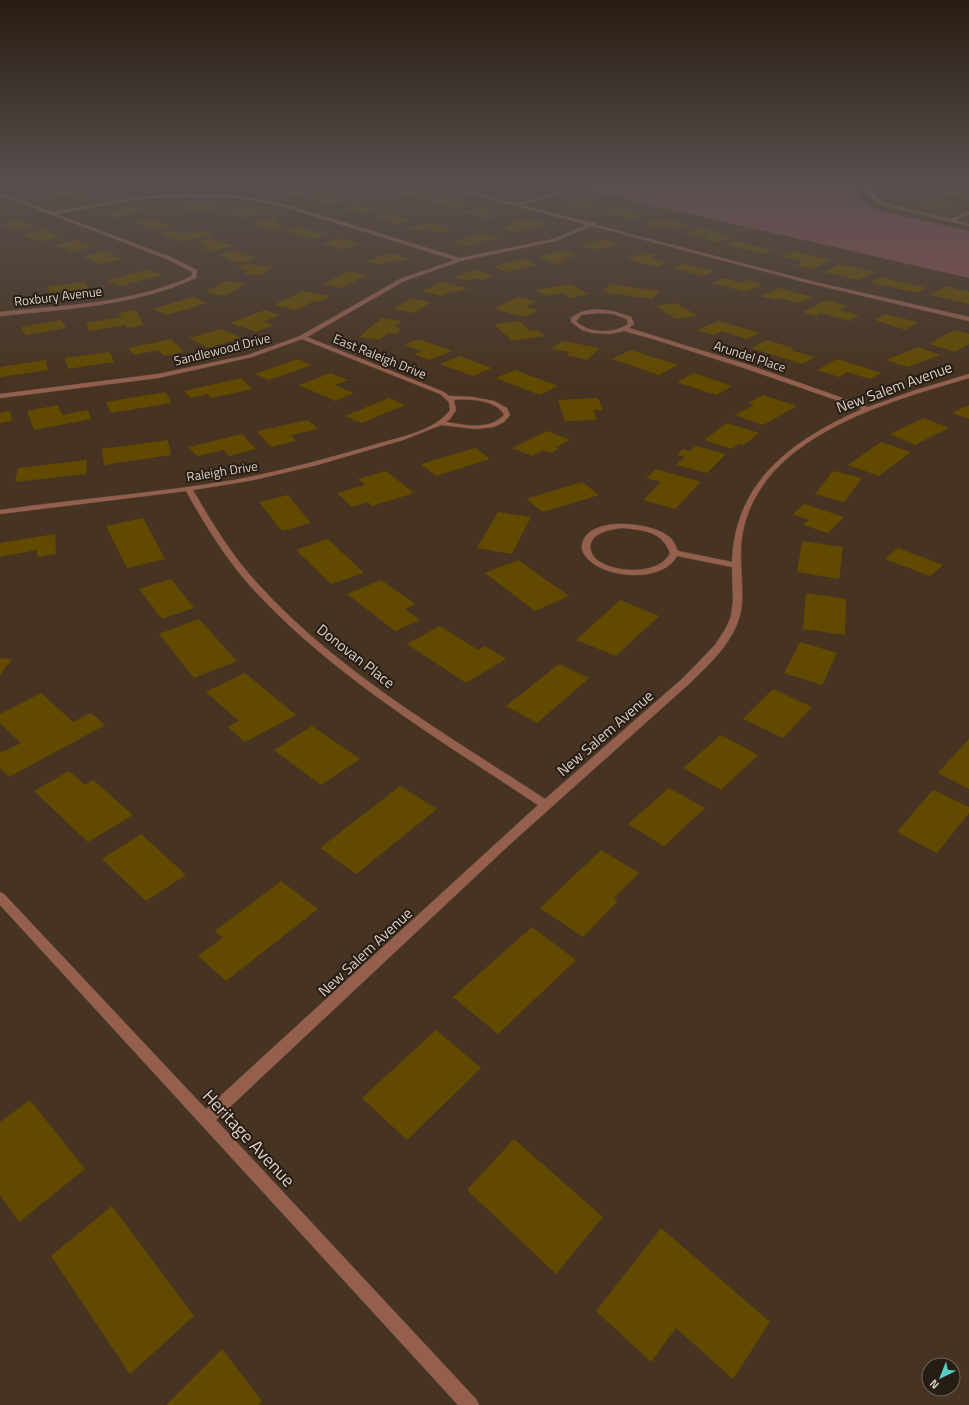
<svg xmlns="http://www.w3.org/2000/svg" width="969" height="1405" font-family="'Titillium Web',sans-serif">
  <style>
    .green { fill: #8b4d55 }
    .building { fill: #614a00 }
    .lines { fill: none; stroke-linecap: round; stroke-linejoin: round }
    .minor-casing { stroke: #624f3f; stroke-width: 1 }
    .minor { fill: #955f4e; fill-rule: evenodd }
    .labels { text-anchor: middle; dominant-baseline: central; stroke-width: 4; stroke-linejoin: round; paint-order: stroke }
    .far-street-label { font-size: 13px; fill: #ddd0c5; stroke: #261d15 }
    .street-label { font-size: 15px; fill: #ddd0c5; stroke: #261d15 }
    .near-street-label { font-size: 18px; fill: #ddd0c5; stroke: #261d15 }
  </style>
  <rect width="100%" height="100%" fill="#473321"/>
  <path class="green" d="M 609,183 L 853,183 L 865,203 L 877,210 L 969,231 L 969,278 L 586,190 Z"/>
  <g class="building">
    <path d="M 39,183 L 53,183 L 65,187 L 40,192 L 31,189 L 41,187 L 33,184 Z"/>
    <path d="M 174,183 L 202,183 L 201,184 L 173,185 Z"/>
    <path d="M 208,183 L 241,183 L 236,187 L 204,186 Z"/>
    <path d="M 261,183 L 286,183 L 269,189 L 250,187 Z"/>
    <path d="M 374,183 L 381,185 L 390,183 L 402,186 L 385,190 L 379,188 L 375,190 L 362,186 Z"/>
    <path d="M 495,183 L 503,183 L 528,189 L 515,193 L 493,187 L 496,186 L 489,184 Z"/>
    <path d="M 152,184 L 155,188 L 121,192 L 119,188 Z"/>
    <path d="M 292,187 L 307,190 L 304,191 L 311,193 L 297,197 L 283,193 L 289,192 L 281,190 Z"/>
    <path d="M 411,189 L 433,195 L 418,198 L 397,193 Z"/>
    <path d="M 950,189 L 969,193 L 955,197 L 939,194 Z"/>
    <path d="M 77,190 L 95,196 L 78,199 L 66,195 L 54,197 L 47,194 Z"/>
    <path d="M 325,195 L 345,201 L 329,205 L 310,199 Z"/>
    <path d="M 445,197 L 472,204 L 456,209 L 428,202 Z"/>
    <path d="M 575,199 L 600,204 L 586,209 L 562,204 Z"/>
    <path d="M 938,199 L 952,201 L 934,210 L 920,207 Z"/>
    <path d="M 183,204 L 216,205 L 210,211 L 178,209 Z"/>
    <path d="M 357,204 L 376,210 L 362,214 L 342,208 Z"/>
    <path d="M 134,207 L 147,211 L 117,218 L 104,214 Z"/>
    <path d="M 482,207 L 493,209 L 485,212 L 498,215 L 487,219 L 462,212 Z"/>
    <path d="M 242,208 L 261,213 L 245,218 L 226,212 Z"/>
    <path d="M 616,208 L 645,215 L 629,221 L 619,218 L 625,216 L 617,214 L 611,216 L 601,213 Z"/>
    <path d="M 392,214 L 413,220 L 398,224 L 376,218 Z"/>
    <path d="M 273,217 L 281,219 L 273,222 L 286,226 L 271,230 L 250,223 Z"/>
    <path d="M 152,218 L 176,227 L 158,231 L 134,223 Z"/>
    <path d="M 660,218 L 689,225 L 679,229 L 664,225 L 657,228 L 642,224 Z"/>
    <path d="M 21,219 L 36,226 L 16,230 L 1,224 Z"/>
    <path d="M 519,219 L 547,223 L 538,228 L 527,227 L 519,232 L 501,229 Z"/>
    <path d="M 428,222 L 452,229 L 439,233 L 426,229 L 418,231 L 407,228 Z"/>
    <path d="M 300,227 L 327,235 L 312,239 L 285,231 Z"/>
    <path d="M 700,228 L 733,237 L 717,243 L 703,239 L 709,237 L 702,235 L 696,238 L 684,234 Z"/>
    <path d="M 47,229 L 55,232 L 51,233 L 61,237 L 40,242 L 23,235 Z"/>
    <path d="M 203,230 L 214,234 L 181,242 L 160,234 L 175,231 L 185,234 Z"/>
    <path d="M 483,233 L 501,238 L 490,241 L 486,240 L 467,246 L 453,242 Z"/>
    <path d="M 211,238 L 233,246 L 208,252 L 199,249 L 208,247 L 196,242 Z"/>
    <path d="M 338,238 L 360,244 L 342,250 L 321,243 Z"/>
    <path d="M 605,239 L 619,245 L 593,250 L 580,245 Z"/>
    <path d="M 76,240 L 92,247 L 72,252 L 55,245 Z"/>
    <path d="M 736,241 L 773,250 L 763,254 L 726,245 Z"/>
    <path d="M 236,250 L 257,258 L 239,263 L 218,255 Z"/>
    <path d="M 563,250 L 577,255 L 561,260 L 566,262 L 558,264 L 538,257 Z"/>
    <path d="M 104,251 L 123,259 L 101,264 L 83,257 Z"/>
    <path d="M 793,251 L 832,260 L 812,269 L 796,265 L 803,262 L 780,256 Z"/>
    <path d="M 646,252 L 658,255 L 651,258 L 668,262 L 657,267 L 627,259 Z"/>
    <path d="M 391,253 L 409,259 L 399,262 L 394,260 L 380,265 L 367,261 Z"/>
    <path d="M 523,259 L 537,265 L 506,272 L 493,266 Z"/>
    <path d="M 684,263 L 715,271 L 703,276 L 672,268 Z"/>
    <path d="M 243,264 L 272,266 L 262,275 L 244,274 L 249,270 L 237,269 Z"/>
    <path d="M 840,264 L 874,272 L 859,280 L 824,272 Z"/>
    <path d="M 149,269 L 162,275 L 120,286 L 107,281 Z"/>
    <path d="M 474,270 L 494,276 L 483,280 L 477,278 L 468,281 L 454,277 Z"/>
    <path d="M 349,271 L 367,275 L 341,288 L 322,284 Z"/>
    <path d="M 881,277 L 927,288 L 916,293 L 870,282 Z"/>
    <path d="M 723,278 L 742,283 L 748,280 L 763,284 L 746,292 L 712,283 Z"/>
    <path d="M 227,281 L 246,284 L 224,296 L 205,292 Z"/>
    <path d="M 85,282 L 89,292 L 67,295 L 66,291 L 49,293 L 48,286 Z"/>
    <path d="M 441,282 L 467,288 L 459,292 L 452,291 L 442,296 L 422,291 Z"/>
    <path d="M 571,284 L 589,294 L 570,298 L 563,293 L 546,296 L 535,290 Z"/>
    <path d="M 611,284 L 660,291 L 652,299 L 603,292 Z"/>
    <path d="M 945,286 L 969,292 L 969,304 L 930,295 Z"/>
    <path d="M 779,288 L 812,297 L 799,303 L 779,298 L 775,300 L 761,296 Z"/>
    <path d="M 303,291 L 331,296 L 319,302 L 314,301 L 296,310 L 274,305 Z"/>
    <path d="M 193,297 L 207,303 L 167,315 L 152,309 Z"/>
    <path d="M 517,297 L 536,301 L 526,307 L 539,310 L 526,317 L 494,309 Z"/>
    <path d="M 411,298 L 431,302 L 414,313 L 394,309 Z"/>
    <path d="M 826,300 L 847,306 L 839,310 L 859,315 L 849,321 L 820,313 L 816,316 L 803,312 Z"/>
    <path d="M 676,303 L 698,316 L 676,319 L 655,306 Z"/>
    <path d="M 136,310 L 144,325 L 127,328 L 126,325 L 89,331 L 86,323 L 121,317 L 119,313 Z"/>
    <path d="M 265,310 L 280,315 L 263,322 L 274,325 L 256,332 L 230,323 Z"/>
    <path d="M 885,314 L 918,322 L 906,330 L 875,320 Z"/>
    <path d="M 382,318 L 401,321 L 394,327 L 402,328 L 395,334 L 388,333 L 380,340 L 359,337 Z"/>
    <path d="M 61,320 L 66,328 L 26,335 L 21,327 Z"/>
    <path d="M 519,321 L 530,331 L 537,330 L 545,336 L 512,341 L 494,324 Z"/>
    <path d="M 718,321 L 760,333 L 747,339 L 722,331 L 714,335 L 697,330 Z"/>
    <path d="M 221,329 L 241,338 L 208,348 L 189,338 Z"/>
    <path d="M 954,330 L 969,334 L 969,344 L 955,352 L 929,344 Z"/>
    <path d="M 171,339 L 184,352 L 164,356 L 158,350 L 135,355 L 128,348 Z"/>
    <path d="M 419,339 L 452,351 L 429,360 L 414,354 L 422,351 L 404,345 Z"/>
    <path d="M 767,340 L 793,348 L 790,350 L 815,357 L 802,364 L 751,348 Z"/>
    <path d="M 562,341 L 600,348 L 587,360 L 566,355 L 570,352 L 551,349 Z"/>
    <path d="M 919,347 L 940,355 L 907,367 L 886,360 Z"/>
    <path d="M 631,350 L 678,365 L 659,375 L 612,359 Z"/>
    <path d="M 110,352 L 114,362 L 68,369 L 65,358 Z"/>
    <path d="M 459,356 L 492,368 L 473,376 L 440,364 Z"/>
    <path d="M 298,359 L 312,365 L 269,380 L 255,374 Z"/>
    <path d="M 837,359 L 882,373 L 870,379 L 847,372 L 839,377 L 817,370 Z"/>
    <path d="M 46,360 L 48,370 L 0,377 L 0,367 Z"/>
    <path d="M 515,370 L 558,386 L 540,395 L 496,378 Z"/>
    <path d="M 331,373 L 348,380 L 335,385 L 354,393 L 335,401 L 299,385 Z"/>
    <path d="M 694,373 L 732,386 L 716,395 L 677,382 Z"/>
    <path d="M 241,378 L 252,389 L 211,398 L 208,394 L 191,398 L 184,391 Z"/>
    <path d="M 166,392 L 171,403 L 111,413 L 106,402 Z"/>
    <path d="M 763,395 L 797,406 L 763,425 L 735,415 L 754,405 L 748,403 Z"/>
    <path d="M 389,398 L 405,405 L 362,423 L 345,416 Z"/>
    <path d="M 598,398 L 603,410 L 593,410 L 597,420 L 565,421 L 558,400 Z"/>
    <path d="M 58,405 L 62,415 L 88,410 L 91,419 L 34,430 L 27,411 Z"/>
    <path d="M 969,405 L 969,419 L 952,413 Z"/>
    <path d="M 10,411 L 12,421 L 0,423 L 0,413 Z"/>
    <path d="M 924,418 L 949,428 L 915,445 L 890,434 Z"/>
    <path d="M 308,420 L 318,429 L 291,435 L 296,441 L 271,447 L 257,431 Z"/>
    <path d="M 727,423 L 759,433 L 744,445 L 739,444 L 732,449 L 704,440 Z"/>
    <path d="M 547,431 L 570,440 L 555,448 L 559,449 L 551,453 L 544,450 L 532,456 L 512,448 Z"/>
    <path d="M 242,434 L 256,449 L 229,456 L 224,450 L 197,456 L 189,447 Z"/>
    <path d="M 168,440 L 171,455 L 104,465 L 102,449 Z"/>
    <path d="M 881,442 L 911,452 L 879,476 L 848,465 Z"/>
    <path d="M 696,446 L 726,454 L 707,473 L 676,465 L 685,457 L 677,455 L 683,449 L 690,451 Z"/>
    <path d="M 475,448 L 490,459 L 436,476 L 421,464 Z"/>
    <path d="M 87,460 L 86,474 L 15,482 L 18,468 Z"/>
    <path d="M 656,469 L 701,482 L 675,509 L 643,500 L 661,482 L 646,478 Z"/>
    <path d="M 386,471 L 414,493 L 372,506 L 368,502 L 352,507 L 337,493 L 365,485 L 358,479 Z"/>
    <path d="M 833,471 L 862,478 L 844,502 L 815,494 Z"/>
    <path d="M 582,482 L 599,495 L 543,512 L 526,499 Z"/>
    <path d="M 288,495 L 311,523 L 282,531 L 259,502 Z"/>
    <path d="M 804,504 L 844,517 L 828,533 L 803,525 L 809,520 L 793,514 Z"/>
    <path d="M 498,512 L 531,517 L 512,554 L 477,548 Z"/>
    <path d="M 143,518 L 165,559 L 127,568 L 106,526 Z"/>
    <path d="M 55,534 L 56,554 L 37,557 L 37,550 L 0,557 L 0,543 Z"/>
    <path d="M 328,539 L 364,573 L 331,584 L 296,550 Z"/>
    <path d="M 802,541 L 843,547 L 839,579 L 797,572 Z"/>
    <path d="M 898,548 L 943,565 L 930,576 L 885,559 Z"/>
    <path d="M 518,560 L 569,596 L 535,611 L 485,573 Z"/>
    <path d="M 171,579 L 194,608 L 162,619 L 139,589 Z"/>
    <path d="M 381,580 L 415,604 L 405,609 L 420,620 L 395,631 L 347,594 Z"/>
    <path d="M 806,593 L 846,599 L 845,635 L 803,629 Z"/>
    <path d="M 620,600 L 659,616 L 616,656 L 576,640 Z"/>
    <path d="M 199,619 L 237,661 L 194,678 L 159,634 Z"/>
    <path d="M 440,626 L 478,650 L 485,646 L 506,659 L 466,683 L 407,644 Z"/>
    <path d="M 800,642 L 837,653 L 822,685 L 784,673 Z"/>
    <path d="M 0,658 L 12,659 L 0,675 Z"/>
    <path d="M 559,664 L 589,678 L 537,723 L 506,706 Z"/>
    <path d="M 245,673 L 296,715 L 245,742 L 228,727 L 239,721 L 206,692 Z"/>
    <path d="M 773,689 L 812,707 L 783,738 L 743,719 Z"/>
    <path d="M 41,693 L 73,722 L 91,713 L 105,725 L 9,777 L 0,768 L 0,753 L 21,743 L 0,723 L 0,714 Z"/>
    <path d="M 312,726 L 360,759 L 321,785 L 274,750 Z"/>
    <path d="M 721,735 L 758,755 L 721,790 L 683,768 Z"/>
    <path d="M 969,739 L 969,789 L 938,773 Z"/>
    <path d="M 69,771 L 85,785 L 93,780 L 133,815 L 88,842 L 34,791 Z"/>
    <path d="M 400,786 L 437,809 L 356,874 L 320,848 Z"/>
    <path d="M 669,788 L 705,808 L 664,846 L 628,824 Z"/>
    <path d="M 933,790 L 969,807 L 969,813 L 937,853 L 897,832 Z"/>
    <path d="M 141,834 L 186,875 L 146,901 L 102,859 Z"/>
    <path d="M 601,850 L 639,873 L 614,898 L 618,901 L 583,937 L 540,908 Z"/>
    <path d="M 281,881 L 318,909 L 226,981 L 198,956 L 222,938 L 215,931 Z"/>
    <path d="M 532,927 L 576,960 L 498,1034 L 453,997 Z"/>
    <path d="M 436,1030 L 481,1068 L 407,1140 L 362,1098 Z"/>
    <path d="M 30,1100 L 85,1169 L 19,1222 L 0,1195 L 0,1122 Z"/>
    <path d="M 514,1139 L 603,1217 L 556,1274 L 467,1190 Z"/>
    <path d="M 112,1206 L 194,1316 L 130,1374 L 51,1256 Z"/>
    <path d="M 661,1228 L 770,1322 L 733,1379 L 676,1328 L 651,1362 L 596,1311 Z"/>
    <path d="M 222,1349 L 262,1401 L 259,1405 L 166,1405 Z"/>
  </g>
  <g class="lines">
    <g class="minor-casing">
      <g id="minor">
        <path d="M 430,183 L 435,183 L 516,204 L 592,183 L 597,183 L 520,205 L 592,223 L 596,223 L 596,225 L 811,281 L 969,317 L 969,321 L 808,283 L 592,226 L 556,241 L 461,261 L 404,281 L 307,337 L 444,392 L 449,396 L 473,397 L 494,401 L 507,408 L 510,415 L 504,422 L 494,427 L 476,429 L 441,425 L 403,440 L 317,465 L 254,480 L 193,490 C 212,523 232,556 258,584 C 339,673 446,734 545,799 L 683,678 L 715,645 L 726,628 L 731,616 L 733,601 L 732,567 L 677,556 C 663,583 605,579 587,558 C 584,554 581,551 582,545 C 587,515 651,522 668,536 C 674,540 675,545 678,551 L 732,562 C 735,480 793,440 862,409 L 744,368 L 653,339 L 624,331 L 610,334 L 592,333 L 582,330 L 571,322 L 571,318 C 588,304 613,310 631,317 L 634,324 L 629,328 L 749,365 L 868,407 L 916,390 L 969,374 L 969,378 C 887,402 757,437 742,537 C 739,559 743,579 742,601 C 741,635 713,661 690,683 L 507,847 L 216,1120 L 476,1399 L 479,1405 L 458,1405 L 0,905 L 0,892 L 4,894 L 206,1109 L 538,805 C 439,739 334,677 252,588 C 226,559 205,525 186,491 L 0,514 L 0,510 C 78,499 156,493 234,480 C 282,471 330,458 377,444 C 400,437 435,431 450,410 L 449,402 L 440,394 L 302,339 L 252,357 L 158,378 L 0,398 L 0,394 L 158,374 L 248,355 L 300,336 L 400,279 L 455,260 L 278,205 L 239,198 L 186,196 L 138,199 L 56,214 L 171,257 L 197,270 L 196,278 C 134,306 66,309 0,316 L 0,312 C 65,305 131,304 192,276 L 192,272 L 167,259 L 0,195 L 0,193 L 52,212 L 138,197 L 186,194 L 239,196 L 281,203 L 460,258 L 553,239 L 587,225 ZM 599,313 L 613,314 L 627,319 L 628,324 C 614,334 588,334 576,321 L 581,315 ZM 454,400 C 466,398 498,400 504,415 C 489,431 464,425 446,422 L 450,419 L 456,410 ZM 622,528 C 643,530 662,531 670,553 C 660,575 618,573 600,562 C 587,554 587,539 601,533 C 607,530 615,529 622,528 Z"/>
        <path d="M 861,183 L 865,183 L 872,193 L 883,202 L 910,210 L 950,219 L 969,211 L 969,214 L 955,220 L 969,224 L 969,226 L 879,204 L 869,195 Z"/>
      </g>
    </g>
    <use href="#minor" class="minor"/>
  </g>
  <linearGradient id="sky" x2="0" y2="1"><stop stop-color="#271c12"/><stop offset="0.48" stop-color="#58504e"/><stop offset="1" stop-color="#58504e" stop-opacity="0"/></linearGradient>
  <rect width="969" height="379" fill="url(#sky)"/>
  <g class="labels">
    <g class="far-street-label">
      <text transform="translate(58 296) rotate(-7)">Roxbury Avenue</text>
      <text transform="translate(222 349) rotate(-14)">Sandlewood Drive</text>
      <text transform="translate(380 356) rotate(22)">East Raleigh Drive</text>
      <text transform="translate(750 356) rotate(18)">Arundel Place</text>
      <text transform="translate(222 471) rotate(-9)">Raleigh Drive</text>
    </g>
    <g class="street-label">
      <text transform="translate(894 387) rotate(-20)">New Salem Avenue</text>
      <text transform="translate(356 656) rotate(38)">Donovan Place</text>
      <text transform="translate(605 733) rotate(-41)">New Salem Avenue</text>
      <text transform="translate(365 952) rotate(-43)">New Salem Avenue</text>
    </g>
    <g class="near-street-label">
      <text transform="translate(249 1138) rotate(47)">Heritage Avenue</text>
    </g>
  </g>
  <g transform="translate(941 1377) rotate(223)"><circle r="19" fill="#261d15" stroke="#6f655b"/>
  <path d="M0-3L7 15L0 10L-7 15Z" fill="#54cdc7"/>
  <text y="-6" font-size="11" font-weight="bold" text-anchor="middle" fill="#ddd0c5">N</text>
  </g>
</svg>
